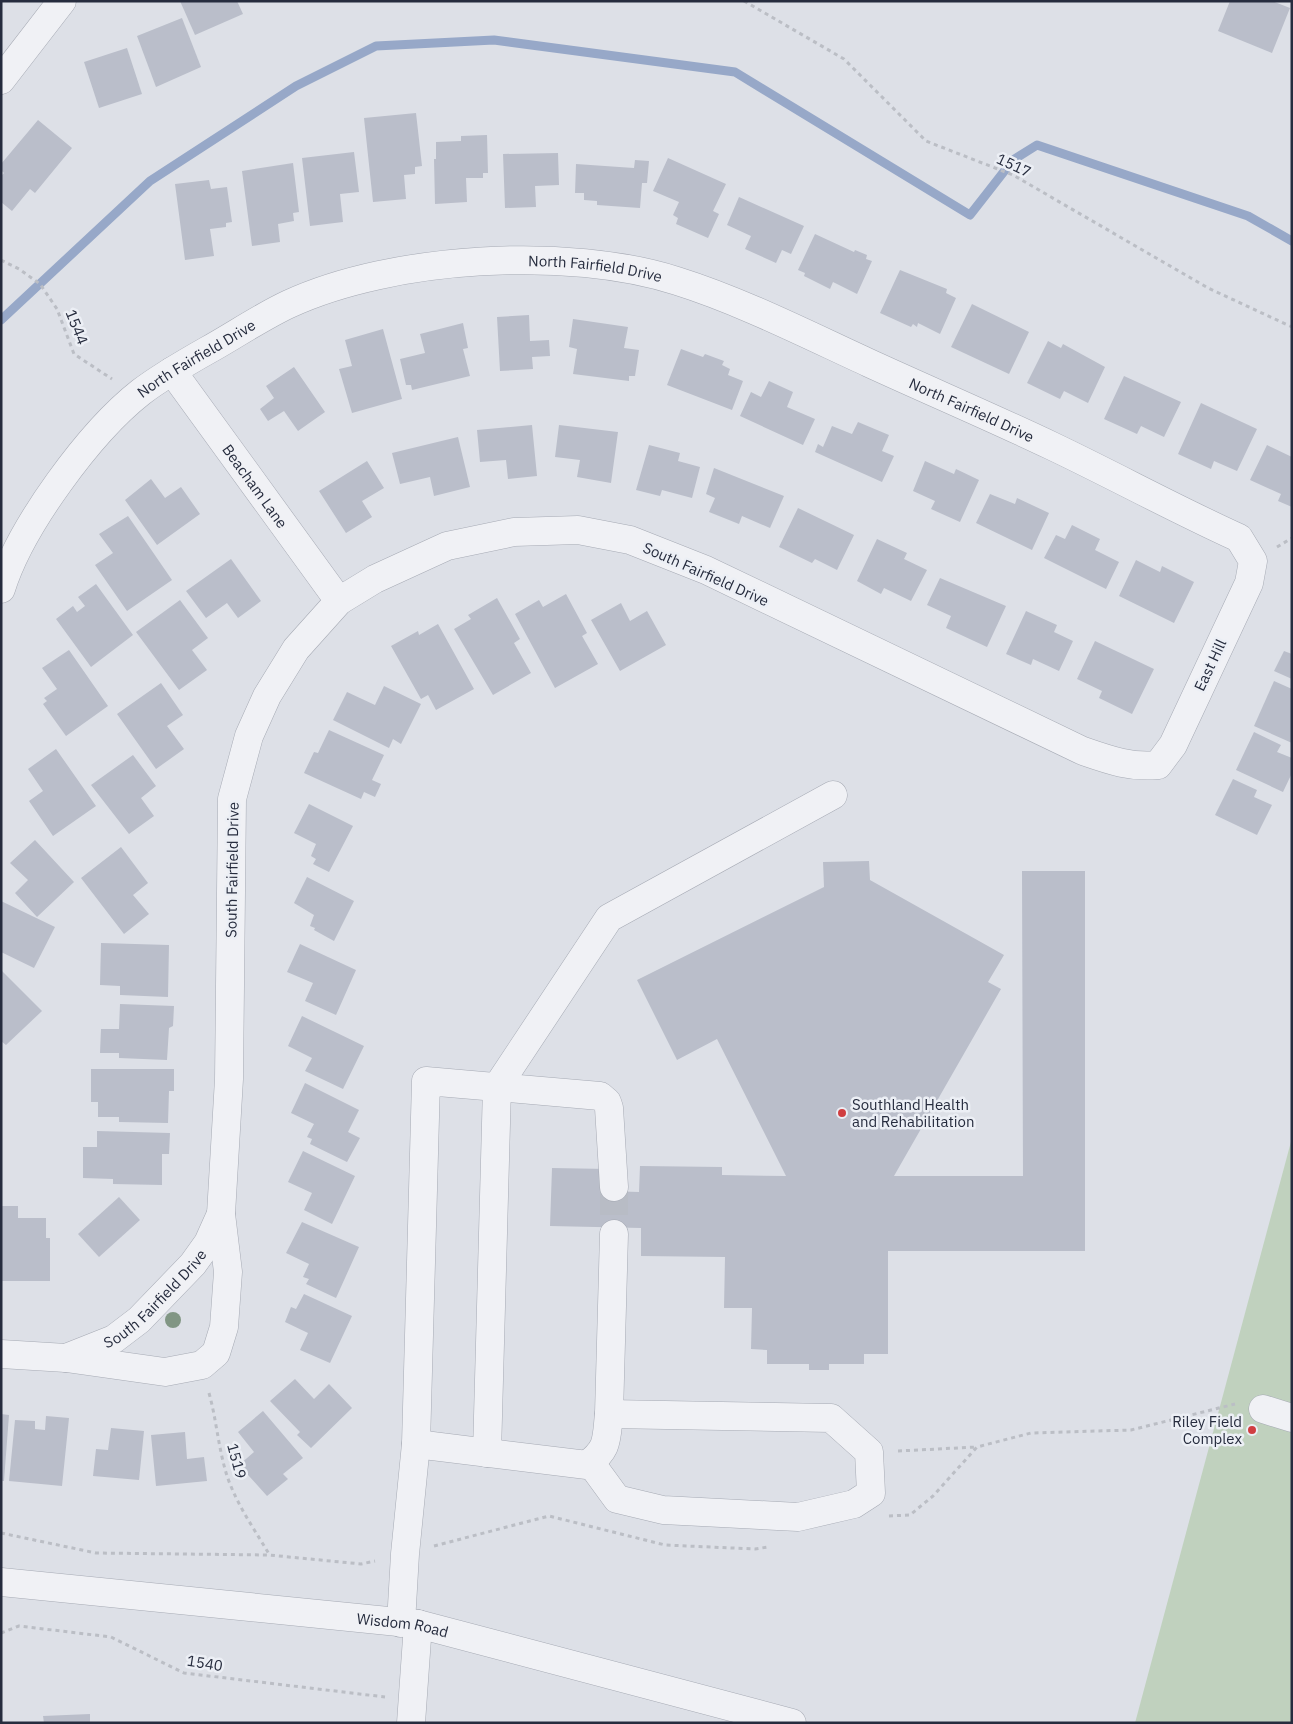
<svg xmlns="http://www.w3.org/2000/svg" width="1293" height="1724" font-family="'IBM Plex Sans',sans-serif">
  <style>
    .green { fill: #c0d1be }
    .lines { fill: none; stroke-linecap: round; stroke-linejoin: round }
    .stream { stroke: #97a8c8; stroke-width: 9 }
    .building { fill: #babeca }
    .minor-tunnel { stroke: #b8bcc5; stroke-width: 28; stroke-dasharray: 28 14; stroke-linecap: butt }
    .minor-casing { stroke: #a6aab4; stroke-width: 29 }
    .path { stroke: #bbbec5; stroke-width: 3; stroke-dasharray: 4 4; stroke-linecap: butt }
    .minor { stroke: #f0f1f5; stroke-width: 28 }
    .tree { fill: #819684 }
    .poi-dot { fill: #d03e41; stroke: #eceff5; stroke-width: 2 }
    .labels { text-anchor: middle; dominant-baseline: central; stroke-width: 5; stroke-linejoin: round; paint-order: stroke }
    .street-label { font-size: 15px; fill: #262c3e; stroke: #eceff5 }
    .poi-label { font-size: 15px; fill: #262c3e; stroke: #eceff5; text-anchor: start }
  </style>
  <rect width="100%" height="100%" fill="#dde0e7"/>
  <path class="green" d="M 1292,1138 L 1292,1723 L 1135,1723 Z"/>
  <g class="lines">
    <path class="stream" d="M 1,320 L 150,181 L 296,86 L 376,46 L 494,40 L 735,72 L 970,215 L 1013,160 L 1037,145 L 1248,216 L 1292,241"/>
  </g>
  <g class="building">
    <path d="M 180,1 L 237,1 L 243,14 L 195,35 Z"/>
    <path d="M 1230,1 L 1272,1 L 1290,8 L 1272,53 L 1218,31 Z"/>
    <path d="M 182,18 L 201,67 L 156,87 L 137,36 Z"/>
    <path d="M 127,48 L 142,94 L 99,108 L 84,62 Z"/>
    <path d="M 416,113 L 422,166 L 415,167 L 415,174 L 404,175 L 406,199 L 373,202 L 364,118 Z"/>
    <path d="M 38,120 L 72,148 L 35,193 L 30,189 L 12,211 L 1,202 L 1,176 L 4,173 L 1,170 L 1,164 Z"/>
    <path d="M 487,135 L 488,173 L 483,173 L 483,178 L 466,178 L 467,202 L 435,204 L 434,159 L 436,159 L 436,142 L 461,141 L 461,136 Z"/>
    <path d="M 354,152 L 359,192 L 340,194 L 343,222 L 310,226 L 302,158 Z"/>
    <path d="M 558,153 L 559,185 L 535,186 L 536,207 L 505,208 L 503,154 Z"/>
    <path d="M 668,158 L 726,184 L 713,211 L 719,214 L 708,238 L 676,224 L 678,218 L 673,215 L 679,202 L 653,191 Z"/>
    <path d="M 635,160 L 649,161 L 647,183 L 642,183 L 640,208 L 597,205 L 597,201 L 584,200 L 584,193 L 575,193 L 576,164 L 634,168 Z"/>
    <path d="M 293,163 L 299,212 L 293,213 L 294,221 L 278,224 L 280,242 L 252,246 L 242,171 Z"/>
    <path d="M 209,180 L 211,189 L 227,187 L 232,222 L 226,223 L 226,227 L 210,229 L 214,256 L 185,260 L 175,184 Z"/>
    <path d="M 739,197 L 804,226 L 791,254 L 782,250 L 776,263 L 745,249 L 751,236 L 727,225 Z"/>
    <path d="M 815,234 L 854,252 L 855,250 L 867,255 L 866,259 L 872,261 L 857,294 L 833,282 L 830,289 L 804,276 L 805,273 L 798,270 Z"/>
    <path d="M 900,270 L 947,289 L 946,293 L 956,298 L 940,334 L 918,323 L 917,327 L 913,324 L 911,327 L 880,313 Z"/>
    <path d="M 972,304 L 1029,332 L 1009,374 L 951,347 Z"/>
    <path d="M 529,315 L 530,341 L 549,340 L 550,356 L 532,357 L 533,369 L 500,371 L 497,317 Z"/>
    <path d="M 573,319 L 628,327 L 624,348 L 639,350 L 635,376 L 629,376 L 629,381 L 573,374 L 577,349 L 569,347 Z"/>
    <path d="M 463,323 L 468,348 L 463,349 L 470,376 L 412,390 L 411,385 L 406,385 L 400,359 L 425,353 L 420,334 Z"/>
    <path d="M 383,329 L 402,399 L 352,413 L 339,369 L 352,366 L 345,340 Z"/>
    <path d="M 1048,341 L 1061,348 L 1063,344 L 1105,367 L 1088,403 L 1064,391 L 1060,399 L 1027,383 Z"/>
    <path d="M 681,349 L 703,357 L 705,354 L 724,361 L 722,365 L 730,369 L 728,375 L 743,381 L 732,410 L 667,385 Z"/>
    <path d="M 294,367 L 325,412 L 298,431 L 284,411 L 268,421 L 260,409 L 274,398 L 266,386 Z"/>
    <path d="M 1124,376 L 1181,402 L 1164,437 L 1141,426 L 1137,434 L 1104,419 Z"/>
    <path d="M 769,381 L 793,392 L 787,407 L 815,419 L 803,445 L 740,416 L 751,392 L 761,397 Z"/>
    <path d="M 1201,403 L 1257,429 L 1237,471 L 1214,461 L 1211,469 L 1178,454 Z"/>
    <path d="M 858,422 L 889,435 L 882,451 L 894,456 L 882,482 L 815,452 L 818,444 L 823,447 L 832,426 L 852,434 Z"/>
    <path d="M 532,425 L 537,476 L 508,479 L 506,460 L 480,462 L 477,430 Z"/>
    <path d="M 559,425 L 618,432 L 611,483 L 577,477 L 580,460 L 555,457 Z"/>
    <path d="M 458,437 L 470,487 L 434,496 L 430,477 L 400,484 L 392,453 Z"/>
    <path d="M 649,445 L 680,453 L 678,461 L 700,467 L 692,498 L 662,490 L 660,496 L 636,490 Z"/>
    <path d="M 1267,445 L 1292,457 L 1292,507 L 1278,501 L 1281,494 L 1250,480 Z"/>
    <path d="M 367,461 L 384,488 L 362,501 L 372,517 L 346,533 L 319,491 Z"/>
    <path d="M 925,461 L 954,474 L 956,469 L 979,480 L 960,522 L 931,509 L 935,501 L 913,491 Z"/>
    <path d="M 714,468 L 784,496 L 770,528 L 742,516 L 739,524 L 709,512 L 715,498 L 706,494 Z"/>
    <path d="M 151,479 L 165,498 L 181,487 L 200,514 L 157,545 L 125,500 Z"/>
    <path d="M 990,494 L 1015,504 L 1017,498 L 1049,513 L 1032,550 L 976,523 Z"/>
    <path d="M 798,508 L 854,535 L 837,570 L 815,559 L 812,563 L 779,547 Z"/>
    <path d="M 128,516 L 172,580 L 127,611 L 95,565 L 113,553 L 99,534 Z"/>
    <path d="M 1072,525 L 1100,539 L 1095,550 L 1119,562 L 1106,589 L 1044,558 L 1056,535 L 1065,539 Z"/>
    <path d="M 877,539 L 907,553 L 904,559 L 927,570 L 911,601 L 884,588 L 881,594 L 857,581 Z"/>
    <path d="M 231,559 L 261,601 L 238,618 L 227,603 L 206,618 L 186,591 Z"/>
    <path d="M 1136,560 L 1160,572 L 1162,566 L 1194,582 L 1174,623 L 1119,596 Z"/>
    <path d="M 940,578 L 1006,606 L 987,647 L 946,628 L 951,616 L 927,605 Z"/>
    <path d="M 96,584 L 133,635 L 91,667 L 56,619 L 73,606 L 77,612 L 85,606 L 78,597 Z"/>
    <path d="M 566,594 L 587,633 L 582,636 L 598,664 L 555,688 L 515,614 L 539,600 L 543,607 Z"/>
    <path d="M 497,598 L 520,639 L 514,643 L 531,673 L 493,695 L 454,629 L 471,619 L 468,615 Z"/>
    <path d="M 180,600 L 208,638 L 192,650 L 207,670 L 179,690 L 136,632 Z"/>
    <path d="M 621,603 L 630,621 L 647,611 L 666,645 L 620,671 L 591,620 Z"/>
    <path d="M 1026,611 L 1057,625 L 1054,632 L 1073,641 L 1059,671 L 1033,659 L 1031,665 L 1006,654 Z"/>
    <path d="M 438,624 L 474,689 L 436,710 L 428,695 L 421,699 L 391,646 L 418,631 L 419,635 Z"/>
    <path d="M 1095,641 L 1154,669 L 1132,714 L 1099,698 L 1102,691 L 1077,679 Z"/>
    <path d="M 69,650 L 108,706 L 66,736 L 43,704 L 47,701 L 44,698 L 57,689 L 42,668 Z"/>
    <path d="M 1284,651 L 1292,654 L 1292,679 L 1274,671 Z"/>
    <path d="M 1274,681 L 1292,689 L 1292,743 L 1254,726 Z"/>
    <path d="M 161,683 L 183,715 L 167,726 L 184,749 L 156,769 L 117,714 Z"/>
    <path d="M 384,686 L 421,704 L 401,744 L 393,739 L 389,748 L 333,720 L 347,692 L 375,705 Z"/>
    <path d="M 329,730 L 384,755 L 372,780 L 381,784 L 375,797 L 364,792 L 361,799 L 304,773 L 314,752 L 318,753 Z"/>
    <path d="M 1254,732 L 1281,745 L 1277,752 L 1292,758 L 1292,773 L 1283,792 L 1236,770 Z"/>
    <path d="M 56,749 L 96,806 L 53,836 L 29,801 L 43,791 L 28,769 Z"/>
    <path d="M 133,755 L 156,786 L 141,798 L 154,816 L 129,834 L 91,785 Z"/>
    <path d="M 1233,779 L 1257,790 L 1254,797 L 1272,805 L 1257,835 L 1215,815 Z"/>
    <path d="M 309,804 L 353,826 L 329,872 L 313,864 L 316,859 L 311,856 L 316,844 L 294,833 Z"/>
    <path d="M 35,840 L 74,882 L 37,917 L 15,893 L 28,880 L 10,863 Z"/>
    <path d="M 121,847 L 148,883 L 133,895 L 149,914 L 124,934 L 81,878 Z"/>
    <path d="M 869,861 L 870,880 L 1004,955 L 988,982 L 1001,989 L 894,1176 L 1023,1176 L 1022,871 L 1085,871 L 1085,1251 L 888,1251 L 888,1354 L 864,1354 L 864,1364 L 829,1364 L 829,1370 L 809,1370 L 809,1364 L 767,1364 L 767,1350 L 751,1349 L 752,1308 L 724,1308 L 725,1257 L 641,1256 L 641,1228 L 550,1226 L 552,1168 L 608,1169 L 607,1191 L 639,1192 L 640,1166 L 722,1167 L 722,1175 L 786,1176 L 717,1039 L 677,1060 L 637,980 L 824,887 L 823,862 Z"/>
    <path d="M 307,877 L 354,901 L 334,941 L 314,930 L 315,928 L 310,926 L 314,915 L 294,903 Z"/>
    <path d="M 1,901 L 55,927 L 34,968 L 1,952 Z"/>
    <path d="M 101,943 L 169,945 L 168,997 L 120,995 L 120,986 L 100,985 Z"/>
    <path d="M 300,944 L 356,970 L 336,1015 L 305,1001 L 313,983 L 287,972 Z"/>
    <path d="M 1,970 L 42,1011 L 6,1045 L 1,1041 Z"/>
    <path d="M 120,1004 L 174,1006 L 173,1026 L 169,1028 L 167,1060 L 119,1058 L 119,1053 L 100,1053 L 101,1029 L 119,1029 Z"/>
    <path d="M 302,1016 L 364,1046 L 343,1089 L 305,1071 L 312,1058 L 288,1046 Z"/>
    <path d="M 91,1069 L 174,1069 L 174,1091 L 169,1091 L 168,1123 L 119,1122 L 119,1117 L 98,1117 L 98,1102 L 91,1102 Z"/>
    <path d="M 305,1083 L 359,1110 L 348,1132 L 360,1138 L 347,1162 L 310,1144 L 312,1139 L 307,1137 L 314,1124 L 291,1113 Z"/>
    <path d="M 97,1131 L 170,1133 L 169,1154 L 162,1154 L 162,1185 L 113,1184 L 113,1179 L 83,1178 L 83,1147 L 97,1147 Z"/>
    <path d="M 303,1151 L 355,1176 L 332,1224 L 304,1210 L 312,1193 L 288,1182 Z"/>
    <path d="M 119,1197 L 140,1220 L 99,1257 L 78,1234 Z"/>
    <path d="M 1,1206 L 18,1206 L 18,1218 L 46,1218 L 46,1238 L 50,1238 L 50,1281 L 1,1281 Z"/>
    <path d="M 302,1222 L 359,1247 L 336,1298 L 306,1284 L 309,1279 L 303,1277 L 309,1264 L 286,1253 Z"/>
    <path d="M 304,1294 L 352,1316 L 330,1363 L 300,1350 L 308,1333 L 285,1322 L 291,1307 L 296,1309 Z"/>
    <path d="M 295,1379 L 314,1399 L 329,1384 L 352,1408 L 311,1448 L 297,1435 L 300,1432 L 270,1401 Z"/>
    <path d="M 263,1411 L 303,1458 L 283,1474 L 288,1479 L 267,1496 L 239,1465 L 254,1452 L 238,1432 Z"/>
    <path d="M 1,1414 L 9,1415 L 4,1481 L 1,1481 Z"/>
    <path d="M 46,1416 L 69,1418 L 62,1486 L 9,1481 L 15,1420 L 35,1421 L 35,1429 L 45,1430 Z"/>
    <path d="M 111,1428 L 144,1431 L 139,1480 L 93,1476 L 96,1449 L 108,1450 Z"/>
    <path d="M 185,1432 L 187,1459 L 204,1457 L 207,1481 L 156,1486 L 151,1435 Z"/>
    <path d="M 90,1714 L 90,1723 L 44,1723 L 43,1716 Z"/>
  </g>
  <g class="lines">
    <path class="minor-tunnel" d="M 614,1187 L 614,1234"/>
    <g class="minor-casing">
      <g id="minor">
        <path d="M 1,80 L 62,1"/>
        <path id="s1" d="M 172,371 L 339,601"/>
        <path id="s2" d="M 1,589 C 20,527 90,432 141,392 C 162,376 185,363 208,350 C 235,335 261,317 289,304 C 393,256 569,246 677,281 C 741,301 808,335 869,363 C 930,391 991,417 1052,446 C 1115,476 1175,509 1239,538 L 1253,561 L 1249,583 L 1173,745 L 1158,765 C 1131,768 1109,760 1083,751 L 706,570 L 630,540 L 578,530 L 514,532 L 447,546 L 375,579 L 339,601 L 296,649 L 267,696 L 249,736 L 232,799 L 229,1079 L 221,1214 L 228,1272 L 224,1327 L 216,1353 L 202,1365 L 165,1372 L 66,1358 L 1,1354"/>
        <path id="s3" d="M 66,1358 L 114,1339 L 139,1320 L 193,1264 L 208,1243 L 221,1214"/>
        <path d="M 1263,1409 L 1292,1418"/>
        <path d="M 416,1444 L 426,1081 L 600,1096 L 607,1102 L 609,1108 L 614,1187"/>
        <path d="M 487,1453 L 497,1087 L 609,918 L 833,795"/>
        <path d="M 590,1462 L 617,1499 L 663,1510 L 798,1517 L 854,1504 L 871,1493 L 869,1452 L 831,1418 L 609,1414"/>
        <path id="s4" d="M 1,1582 L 418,1624 L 792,1723"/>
        <path d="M 401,1623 L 405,1554 L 416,1444 L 587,1465 C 609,1448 606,1440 609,1414 L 614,1234"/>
        <path d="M 411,1723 L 418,1624"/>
      </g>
    </g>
    <g class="path">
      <path d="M 744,1 L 844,59 L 926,141 L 1013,175 L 1208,288 L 1292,327"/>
      <path d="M 1,260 L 19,269 L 40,284 L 57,309 L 74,354 L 112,379"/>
      <path d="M 1277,547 L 1292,538"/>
      <path d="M 209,1393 C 216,1418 218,1444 225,1469 C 233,1499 253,1527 269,1554"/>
      <path d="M 898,1451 L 977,1447"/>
      <path d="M 889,1516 L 910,1515 L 933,1496 L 977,1447 L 1031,1433 L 1131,1430 L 1235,1404"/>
      <path d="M 1,1533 L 96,1553 L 269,1555 L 361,1564 L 375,1561"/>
      <path d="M 434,1546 L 549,1516 L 665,1545 L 755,1549 L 768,1547"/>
      <path d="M 1,1633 L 19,1626 L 111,1637 L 184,1673 L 385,1697"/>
    </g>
    <use href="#minor" class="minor"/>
  </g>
  <circle class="tree" cx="173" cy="1320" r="8"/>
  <g class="poi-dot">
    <circle cx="842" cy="1113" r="5"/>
    <circle cx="1252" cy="1430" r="5"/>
  </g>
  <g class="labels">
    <g class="street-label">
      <text transform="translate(1014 165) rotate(25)">1517</text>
      <text stroke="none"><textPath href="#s2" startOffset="729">North Fairfield Drive</textPath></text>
      <text transform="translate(77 327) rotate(68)">1544</text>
      <text stroke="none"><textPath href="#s2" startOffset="309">North Fairfield Drive</textPath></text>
      <text stroke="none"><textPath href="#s2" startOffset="1134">North Fairfield Drive</textPath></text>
      <text stroke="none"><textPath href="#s1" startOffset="142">Beacham Lane</textPath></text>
      <text transform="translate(706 574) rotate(24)">South Fairfield Drive</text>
      <text transform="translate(1210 665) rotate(-65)">East Hill</text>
      <text transform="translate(232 870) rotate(-89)">South Fairfield Drive</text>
      <text stroke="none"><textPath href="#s3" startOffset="109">South Fairfield Drive</textPath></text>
      <text transform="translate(237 1461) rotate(75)">1519</text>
      <text stroke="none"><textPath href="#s4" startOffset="404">Wisdom Road</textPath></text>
      <text transform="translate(205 1663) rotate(9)">1540</text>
    </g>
    <g class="poi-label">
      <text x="852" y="1104">Southland Health<tspan x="852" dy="17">and Rehabilitation</tspan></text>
      <text x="1242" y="1421" text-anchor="end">Riley Field<tspan x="1242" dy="17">Complex</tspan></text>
    </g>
  </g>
  <rect width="1293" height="1724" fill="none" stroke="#262c3e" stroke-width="5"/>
</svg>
